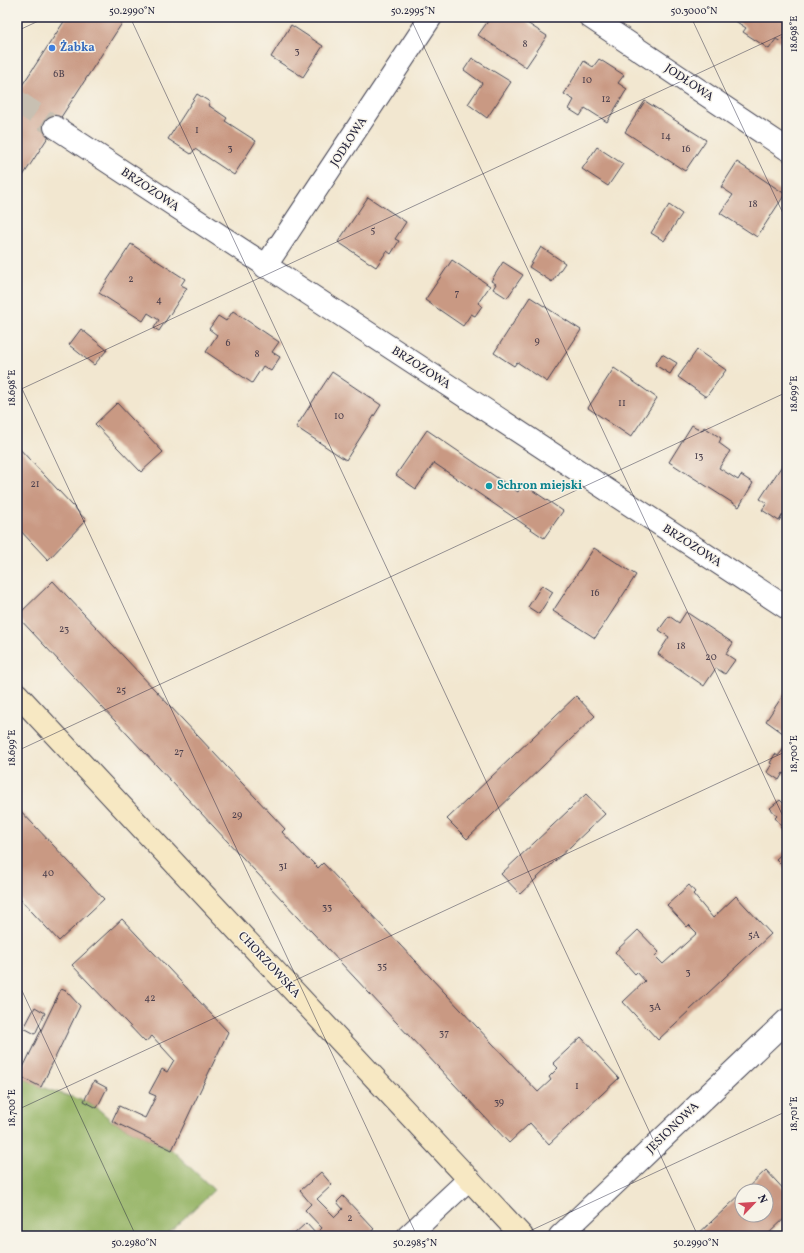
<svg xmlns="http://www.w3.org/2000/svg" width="804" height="1253" font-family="Vollkorn,serif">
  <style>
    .forest { fill: #98b669; stroke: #5d6c52 }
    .building { fill: #c99983 }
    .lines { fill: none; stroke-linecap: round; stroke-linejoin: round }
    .street-tunnel { stroke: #c8c0b2; stroke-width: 22; stroke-dasharray: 22 11; stroke-linecap: butt }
    .street-casing { stroke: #414051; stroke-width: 24 }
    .secondary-casing { stroke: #414051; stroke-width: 24 }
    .street { stroke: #fff; stroke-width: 22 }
    .secondary { stroke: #f7e8c3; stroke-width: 22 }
    .ticks { fill: none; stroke: #22223b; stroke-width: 1; stroke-opacity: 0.45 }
    .shop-dot { fill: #3f7fe0; stroke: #f7f3e8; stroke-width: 1.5 }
    .culture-dot { fill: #0f9aa8; stroke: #f7f3e8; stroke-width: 1.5 }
    .labels { text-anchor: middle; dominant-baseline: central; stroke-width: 3; stroke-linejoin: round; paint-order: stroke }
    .number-label { font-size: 10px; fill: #4c404d }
    .shop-label { font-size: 12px; font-weight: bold; fill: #366cbe; stroke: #f7f3e8; text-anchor: start }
    .street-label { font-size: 12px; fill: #22223b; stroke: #f7f3e8 }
    .culture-label { font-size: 12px; font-weight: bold; fill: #0d838f; stroke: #f7f3e8; text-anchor: start }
    .neatline { fill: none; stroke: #22223b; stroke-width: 1.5 }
    .ticks-label { font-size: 10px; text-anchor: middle; fill: #22223b }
  </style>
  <rect width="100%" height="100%" fill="#f7f3e8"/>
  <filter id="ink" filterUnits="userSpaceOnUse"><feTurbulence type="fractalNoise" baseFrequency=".025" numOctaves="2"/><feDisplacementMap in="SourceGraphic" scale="8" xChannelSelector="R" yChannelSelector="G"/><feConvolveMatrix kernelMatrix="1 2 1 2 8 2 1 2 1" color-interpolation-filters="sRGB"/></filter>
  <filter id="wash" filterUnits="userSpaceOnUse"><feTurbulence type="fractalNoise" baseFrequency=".012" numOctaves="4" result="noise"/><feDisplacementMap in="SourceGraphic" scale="16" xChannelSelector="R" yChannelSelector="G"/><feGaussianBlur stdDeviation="0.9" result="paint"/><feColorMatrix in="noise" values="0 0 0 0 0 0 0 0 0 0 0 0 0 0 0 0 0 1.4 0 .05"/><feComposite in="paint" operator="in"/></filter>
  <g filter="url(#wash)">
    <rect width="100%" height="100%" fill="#f2e7d0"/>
    <path class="forest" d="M 17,1075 L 41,1087 L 84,1101 L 97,1108 L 112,1121 L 172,1150 L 214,1190 L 165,1236 L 17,1236 Z"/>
    <g id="blocks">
      <g class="building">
        <path d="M 67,17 L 126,17 L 17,185 L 17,93 Z"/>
        <path d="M 491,17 L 518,17 L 547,36 L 526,67 L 478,35 Z"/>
        <path d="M 732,17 L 787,17 L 787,33 L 781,42 L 776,39 L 769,49 L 743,32 L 746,28 L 731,18 Z"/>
        <path d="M 291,25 L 323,46 L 303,77 L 271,57 Z"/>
        <path d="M 472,58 L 511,82 L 487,118 L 468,104 L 482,83 L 464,70 Z"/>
        <path d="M 599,59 L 624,75 L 618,83 L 627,89 L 607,122 L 585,108 L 580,116 L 569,109 L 574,100 L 564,94 L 584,61 L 593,67 Z"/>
        <path d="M 197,94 L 210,102 L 208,105 L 227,118 L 225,121 L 256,141 L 234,175 L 195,149 L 191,154 L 168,139 Z"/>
        <path d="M 645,101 L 706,140 L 685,171 L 625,132 Z"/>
        <path d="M 597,147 L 623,164 L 608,186 L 582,169 Z"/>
        <path d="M 737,162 L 785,194 L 757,237 L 720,213 L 733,195 L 721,187 Z"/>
        <path d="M 368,197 L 406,222 L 395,239 L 399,241 L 391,254 L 387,251 L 376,267 L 338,242 Z"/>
        <path d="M 669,205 L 682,214 L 664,241 L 651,233 Z"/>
        <path d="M 131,244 L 185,279 L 181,285 L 187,288 L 159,331 L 154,328 L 159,320 L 148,313 L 143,321 L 99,293 Z"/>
        <path d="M 541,247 L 565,263 L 552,282 L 529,267 Z"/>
        <path d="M 452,260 L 490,286 L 478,303 L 482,306 L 475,316 L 471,314 L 463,326 L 425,300 Z"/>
        <path d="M 503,262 L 523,275 L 507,298 L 493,289 L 496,284 L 491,281 Z"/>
        <path d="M 530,297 L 581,330 L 547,382 L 517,362 L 514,366 L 494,353 Z"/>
        <path d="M 233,311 L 279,342 L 272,352 L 280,357 L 271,371 L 263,366 L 252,383 L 206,352 L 217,335 L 209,329 L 218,316 L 226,321 Z"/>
        <path d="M 81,329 L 107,350 L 94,365 L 69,345 Z"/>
        <path d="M 697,350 L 726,370 L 706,397 L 678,377 Z"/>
        <path d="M 662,354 L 677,363 L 670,374 L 655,365 Z"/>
        <path d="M 614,368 L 657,398 L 631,437 L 588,408 Z"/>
        <path d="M 332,372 L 381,405 L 346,460 L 296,427 Z"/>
        <path d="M 117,403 L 163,452 L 141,472 L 95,424 Z"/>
        <path d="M 692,425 L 702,431 L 704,427 L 721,438 L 719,443 L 730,451 L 719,468 L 738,480 L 741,475 L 753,483 L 739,507 L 669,462 Z"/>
        <path d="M 427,430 L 518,492 L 523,484 L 563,511 L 544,538 L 434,463 L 416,489 L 396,475 Z"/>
        <path d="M 17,446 L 86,520 L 48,560 L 17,527 Z"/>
        <path d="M 787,458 L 787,517 L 783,514 L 779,521 L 762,510 L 767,503 L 760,499 Z"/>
        <path d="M 594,548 L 636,575 L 595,638 L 553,611 Z"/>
        <path d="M 53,581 L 285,829 L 282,832 L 307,859 L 309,859 L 318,868 L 323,863 L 538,1092 L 551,1080 L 549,1077 L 558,1068 L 553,1063 L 581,1037 L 619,1078 L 549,1144 L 530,1123 L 509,1143 L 17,616 Z"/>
        <path d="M 542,585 L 553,592 L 539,614 L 528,607 Z"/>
        <path d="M 686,612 L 733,643 L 726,654 L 735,660 L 725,674 L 716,668 L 704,686 L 658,654 L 669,637 L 659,630 L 669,616 L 679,623 Z"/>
        <path d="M 787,689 L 787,736 L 766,721 Z"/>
        <path d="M 576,696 L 595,716 L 467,839 L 447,819 Z"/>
        <path d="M 787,745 L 787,776 L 783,773 L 779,780 L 767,772 L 772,764 L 770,763 L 775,754 L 778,756 Z"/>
        <path d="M 586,794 L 605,814 L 520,894 L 501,874 Z"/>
        <path d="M 780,800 L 786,806 L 787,805 L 787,834 L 780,827 L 782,826 L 775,818 L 777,816 L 770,808 Z"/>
        <path d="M 17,807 L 104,899 L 59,941 L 20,899 L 17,903 Z"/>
        <path d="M 787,849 L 787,870 L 776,859 Z"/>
        <path d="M 689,885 L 695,892 L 693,894 L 713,918 L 736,896 L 771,934 L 658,1040 L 623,1002 L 645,981 L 637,972 L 635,974 L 615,952 L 638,930 L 659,952 L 655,956 L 663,964 L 697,933 L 689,925 L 687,927 L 667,905 Z"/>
        <path d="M 122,919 L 228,1032 L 172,1150 L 112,1121 L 119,1106 L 145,1118 L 156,1096 L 149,1093 L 162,1069 L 167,1072 L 174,1060 L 152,1036 L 145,1042 L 72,965 Z"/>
        <path d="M 61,989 L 66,991 L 80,1006 L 41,1087 L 19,1076 Z"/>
        <path d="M 35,1007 L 45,1013 L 35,1034 L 24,1028 Z"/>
        <path d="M 94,1081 L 107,1088 L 97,1108 L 84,1101 Z"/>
        <path d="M 766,1170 L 787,1193 L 787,1216 L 766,1236 L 696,1236 L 742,1193 L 742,1215 L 766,1215 L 766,1191 L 744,1191 Z"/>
        <path d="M 321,1172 L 332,1185 L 317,1199 L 335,1217 L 343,1209 L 337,1202 L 343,1196 L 374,1229 L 366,1236 L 292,1236 L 306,1223 L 316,1234 L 322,1228 L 305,1210 L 311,1204 L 300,1191 Z"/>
      </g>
    </g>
  </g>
  <g filter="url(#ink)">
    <use href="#blocks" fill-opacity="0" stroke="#414051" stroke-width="1"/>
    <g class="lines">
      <path class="street-tunnel" d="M 17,101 L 55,127"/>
      <g class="street-casing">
        <g id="street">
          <path d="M 590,17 L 787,149"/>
          <path d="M 55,127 L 787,608"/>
          <path d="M 265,267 L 431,17"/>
          <path d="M 408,1236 L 469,1179"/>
          <path d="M 560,1236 L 787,1020"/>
        </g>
      </g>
      <g class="secondary-casing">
        <path id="secondary" d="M 17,694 L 522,1236"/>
      </g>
      <use href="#street" class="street"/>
      <use href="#secondary" class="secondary"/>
    </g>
  </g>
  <path class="ticks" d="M 130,17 L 698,1236M 410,17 L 787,825M 691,17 L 787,222M 17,31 L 47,17M 17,378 L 417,1236M 17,391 L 787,32M 17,751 L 787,392M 17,980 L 136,1236M 17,1110 L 787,751M 519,1236 L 787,1111"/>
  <circle class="shop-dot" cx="52" cy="48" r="4"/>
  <circle class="culture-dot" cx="489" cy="486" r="4"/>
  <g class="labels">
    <g class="number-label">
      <text x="525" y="44">8</text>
      <text x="297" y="51">3</text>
      <text x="59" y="74">6B</text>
      <text x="587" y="80">10</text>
      <text x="606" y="99">12</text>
      <text x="197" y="130">1</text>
      <text x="666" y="136">14</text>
      <text x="230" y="148">3</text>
      <text x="686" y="149">16</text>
      <text x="753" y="204">18</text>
      <text x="373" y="230">5</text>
      <text x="131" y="279">2</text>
      <text x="457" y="293">7</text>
      <text x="159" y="300">4</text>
      <text x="537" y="341">9</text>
      <text x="228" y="343">6</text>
      <text x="257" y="354">8</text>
      <text x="622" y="403">11</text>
      <text x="339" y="416">10</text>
      <text x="699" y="456">13</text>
      <text x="35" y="484">21</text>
      <text x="595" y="593">16</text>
      <text x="64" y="629">23</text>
      <text x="681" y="646">18</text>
      <text x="711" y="657">20</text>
      <text x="121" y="690">25</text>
      <text x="179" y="752">27</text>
      <text x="237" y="815">29</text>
      <text x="283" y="866">31</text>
      <text x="48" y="873">40</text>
      <text x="327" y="907">33</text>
      <text x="754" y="935">5A</text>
      <text x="382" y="966">35</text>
      <text x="688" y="972">3</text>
      <text x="150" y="998">42</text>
      <text x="655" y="1007">3A</text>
      <text x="444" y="1033">37</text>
      <text x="577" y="1086">1</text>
      <text x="499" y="1102">39</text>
      <text x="350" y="1218">2</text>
    </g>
    <g class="shop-label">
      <text x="60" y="48">Żabka</text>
    </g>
    <g class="street-label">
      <text transform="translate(689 83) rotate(34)">JODŁOWA</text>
      <text transform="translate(349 142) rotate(-57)">JODŁOWA</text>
      <text transform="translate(150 190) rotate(34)">BRZOZOWA</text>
      <text transform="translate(421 368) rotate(33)">BRZOZOWA</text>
      <text transform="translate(692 546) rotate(33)">BRZOZOWA</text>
      <text transform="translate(269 965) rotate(47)">CHORZOWSKA</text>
      <text transform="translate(673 1128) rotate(-44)">JESIONOWA</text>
    </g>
    <g class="culture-label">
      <text x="497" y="486">Schron miejski</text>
    </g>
  </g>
  <rect width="804" height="1253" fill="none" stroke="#f7f3e8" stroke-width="44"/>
  <g transform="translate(754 1203) rotate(65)"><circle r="19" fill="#f7f3e8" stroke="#a29fa3"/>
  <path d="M0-3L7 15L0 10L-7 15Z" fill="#d1495b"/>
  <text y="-6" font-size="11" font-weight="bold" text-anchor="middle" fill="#22223b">N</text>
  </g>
  <rect x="22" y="22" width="760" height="1209" class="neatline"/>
  <g class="ticks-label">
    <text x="132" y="14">50.2990°N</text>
    <text x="413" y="14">50.2995°N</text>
    <text x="694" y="14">50.3000°N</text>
    <text transform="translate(793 34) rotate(-90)" y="4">18.698°E</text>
    <text transform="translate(11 388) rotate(-90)" y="4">18.698°E</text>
    <text transform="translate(793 394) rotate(-90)" y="4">18.699°E</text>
    <text transform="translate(11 748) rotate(-90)" y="4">18.699°E</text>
    <text transform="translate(793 754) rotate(-90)" y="4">18.700°E</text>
    <text transform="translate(11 1108) rotate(-90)" y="4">18.700°E</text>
    <text transform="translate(793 1114) rotate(-90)" y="4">18.701°E</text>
    <text x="134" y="1246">50.2980°N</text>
    <text x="415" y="1246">50.2985°N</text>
    <text x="696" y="1246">50.2990°N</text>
  </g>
</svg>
